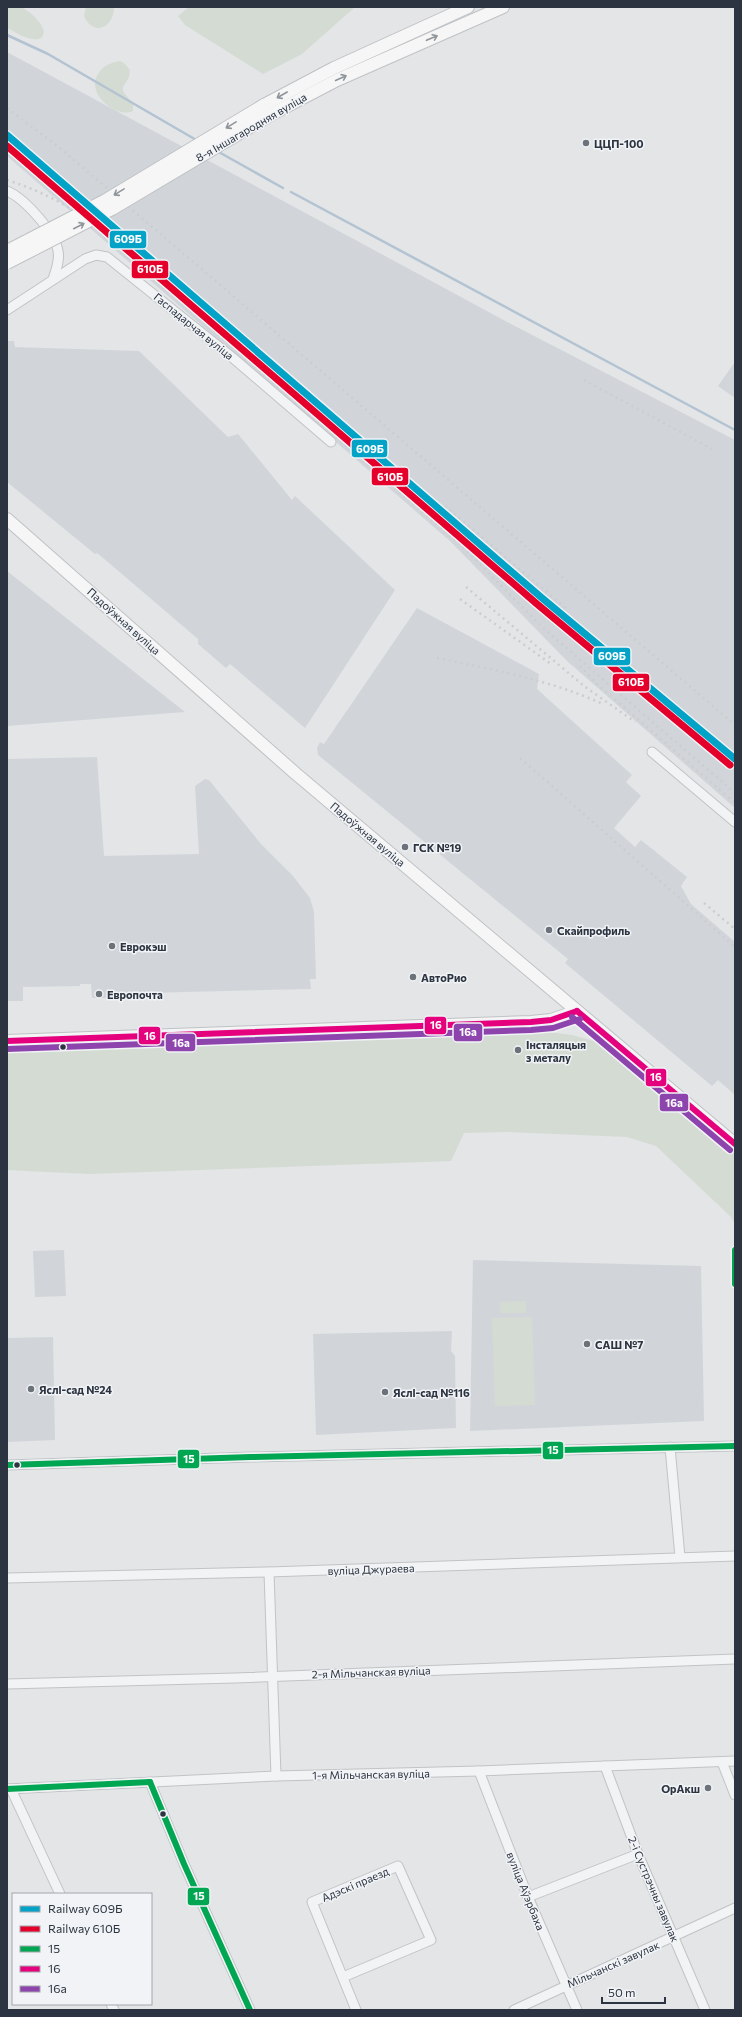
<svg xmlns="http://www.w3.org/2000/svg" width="742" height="2017" font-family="Commissioner,sans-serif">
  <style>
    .built { fill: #d1d5da }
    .green { fill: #d4dbd3 }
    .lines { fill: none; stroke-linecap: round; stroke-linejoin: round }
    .stream { stroke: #b3c3d1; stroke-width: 2.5 }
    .minor-casing { stroke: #c1c3c5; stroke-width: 11 }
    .major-casing { stroke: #bfc2c5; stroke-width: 14 }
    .minor { stroke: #f2f3f4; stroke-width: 9 }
    .major { stroke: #f6f6f6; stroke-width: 12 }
    .rail { stroke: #cccdcf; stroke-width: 2.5; stroke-dasharray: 2 4; stroke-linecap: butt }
    .major-bridge-casing { stroke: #bfc2c5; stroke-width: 14; stroke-linecap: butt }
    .major-bridge { stroke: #f6f6f6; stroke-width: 12 }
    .bus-1-casing { stroke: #f1f3f6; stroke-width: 9 }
    .bus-2-casing { stroke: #f1f3f6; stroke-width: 9 }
    .bus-3-casing { stroke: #f1f3f6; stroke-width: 9 }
    .bus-1 { stroke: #00a651; stroke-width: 6 }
    .bus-2 { stroke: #e5007d; stroke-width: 6 }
    .bus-3 { stroke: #8e44ad; stroke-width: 6 }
    .rail-1-casing { stroke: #f1f3f6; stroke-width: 10 }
    .rail-2-casing { stroke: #f1f3f6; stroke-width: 10 }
    .rail-1 { stroke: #02a3c7; stroke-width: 7 }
    .rail-2 { stroke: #e4002b; stroke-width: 7 }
    .oneway { stroke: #90959b }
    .poi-dot { fill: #6b727a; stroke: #f1f3f6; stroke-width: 1.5 }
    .bus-dot { fill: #2b3440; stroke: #f1f3f6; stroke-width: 1.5 }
    .labels { text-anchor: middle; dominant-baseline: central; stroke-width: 3; stroke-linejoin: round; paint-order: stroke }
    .street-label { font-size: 11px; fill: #2b3440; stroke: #f1f3f6 }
    .poi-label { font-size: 11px; font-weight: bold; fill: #2b3440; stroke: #f1f3f6; text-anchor: start }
    .line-badge { stroke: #f1f3f6; stroke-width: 1.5 }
    .badge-label { font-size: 11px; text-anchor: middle; font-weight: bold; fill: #fff }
  </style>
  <rect width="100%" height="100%" fill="#e3e5e7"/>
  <g class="built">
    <path d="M 7,52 L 513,325 L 735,440 L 735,808 L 567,661 L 451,542 L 7,156 Z"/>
    <path d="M 7,341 L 14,341 L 15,347 L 139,351 L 228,437 L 238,434 L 292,500 L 295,496 L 395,590 L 305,728 L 230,664 L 226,668 L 198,644 L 198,639 L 109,563 L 97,553 L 95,554 L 7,482 Z"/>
    <path d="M 735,362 L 735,398 L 718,386 Z"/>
    <path d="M 7,571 L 142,678 L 185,712 L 7,726 Z"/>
    <path d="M 417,608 L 539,674 L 537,689 L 632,775 L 626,782 L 641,796 L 614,828 L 635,847 L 641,840 L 687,877 L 681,886 L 691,904 L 735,942 L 735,1095 L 718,1080 L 712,1086 L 565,963 L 568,959 L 318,755 L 317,748 L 320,742 L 324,744 Z"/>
    <path d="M 97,757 L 104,856 L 199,854 L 195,786 L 205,779 L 209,780 L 261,844 L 293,876 L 310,898 L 314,912 L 316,979 L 310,979 L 311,989 L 143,993 L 142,997 L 92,998 L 91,984 L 80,984 L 80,986 L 23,987 L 23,1001 L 7,1001 L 7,759 Z"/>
    <path d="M 64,1250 L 66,1296 L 35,1297 L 33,1251 Z"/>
    <path d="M 473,1260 L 701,1266 L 704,1421 L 470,1431 Z"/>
    <path d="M 452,1331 L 451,1351 L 455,1356 L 456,1428 L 316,1435 L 313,1334 Z"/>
    <path d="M 53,1337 L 55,1440 L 7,1442 L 7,1338 Z"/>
  </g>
  <g class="green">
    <path d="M 7,7 C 11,7 16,6 20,7 C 28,9 50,28 42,37 C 40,39 36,40 33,39 C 24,38 15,32 7,28 Z"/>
    <path d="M 86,7 L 114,7 C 114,28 93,37 84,16 Z"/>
    <path d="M 189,7 L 355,7 L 302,54 L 263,74 L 185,25 L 178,16 Z"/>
    <path d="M 120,61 L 124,63 L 130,70 L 129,77 L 123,87 L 123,91 L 133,104 L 133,111 C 117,119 81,92 101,70 C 105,65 113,62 120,61 Z"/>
    <path d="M 533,1030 L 572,1035 L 594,1041 L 612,1053 L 735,1152 L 735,1224 L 731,1217 L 656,1146 L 627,1137 L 505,1132 L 464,1133 L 451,1161 L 89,1174 L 7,1170 L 7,1051 Z"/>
    <path d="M 526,1301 L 526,1313 L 500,1313 L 500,1302 Z"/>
    <path d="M 532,1317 L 535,1405 L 495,1406 L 492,1318 Z"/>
  </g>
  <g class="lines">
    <g class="stream">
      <path d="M 7,35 L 48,54 L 198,141"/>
      <path d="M 217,151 L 283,188"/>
      <path d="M 291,192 L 735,430"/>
    </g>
    <g class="minor-casing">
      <g id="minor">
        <path d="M 7,191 C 24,198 55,232 58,251 C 60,260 56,270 53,279"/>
        <path d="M 7,310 L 85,259 L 96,255 L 107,257 L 233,358 L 331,442"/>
        <path d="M 652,752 L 735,822"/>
        <path d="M 670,1447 L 680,1557"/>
        <path d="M 7,1465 L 251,1457 L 735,1446"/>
        <path d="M 269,1572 L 276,1776"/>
        <path d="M 7,1578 L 269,1572 L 735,1556"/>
        <path d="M 7,1684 L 235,1678 L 735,1659"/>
        <path d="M 722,1762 L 735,1795"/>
        <path d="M 605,1766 L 638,1854 L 705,2010"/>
        <path d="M 479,1771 L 528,1897 L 577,2010"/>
        <path d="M 150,1782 L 184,1864 L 250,2010"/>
        <path d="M 7,1789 L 276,1776 L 479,1771 L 735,1761"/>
        <path d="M 11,1789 L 60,1894"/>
        <path d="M 528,1897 L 638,1854"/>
        <path d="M 343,1977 L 431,1940 L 398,1866 L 312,1902 L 356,2010"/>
        <path d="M 111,2004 L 114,2010"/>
        <path d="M 514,2010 L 735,1908"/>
      </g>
    </g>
    <g class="major-casing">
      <g id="major">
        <path d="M 264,105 L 334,68 L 468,7"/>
        <path d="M 270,115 L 337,80 L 503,7"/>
        <path d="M 7,519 L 295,773 L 735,1144"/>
        <path d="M 7,1041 L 531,1022 L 551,1020 L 577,1011"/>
      </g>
    </g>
    <use href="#minor" class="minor"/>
    <use href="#major" class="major"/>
    <g class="rail">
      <path d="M 7,108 L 61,149 L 735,725"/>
      <path d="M 7,144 L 325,416 L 481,553 L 735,767"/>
      <path d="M 7,180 C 35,189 62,201 85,219 L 463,547 L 541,626 L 735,793"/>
      <path d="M 584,380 L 712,449"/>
      <path d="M 445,506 L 567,609"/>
      <path d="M 466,587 L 584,686 L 635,722"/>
      <path d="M 460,599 L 551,664"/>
      <path d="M 437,658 C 494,670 550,680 603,704"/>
      <path d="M 580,666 L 597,684 L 735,803"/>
      <path d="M 520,758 L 735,947"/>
      <path d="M 704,903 L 735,929"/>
    </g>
    <g class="major-bridge-casing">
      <g id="major-bridge">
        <path d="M 7,251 L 106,200 L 264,105"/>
        <path d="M 7,263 L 112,209 L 270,115"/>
      </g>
    </g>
    <use href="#major-bridge" class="major-bridge"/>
    <g class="bus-1-casing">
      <g id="bus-1">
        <path d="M 735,1250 L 735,1284"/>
        <path d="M 7,1465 L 251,1457 L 735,1446"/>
        <path d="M 150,1782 L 184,1864 L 250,2010"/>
        <path d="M 7,1789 L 150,1782"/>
      </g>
    </g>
    <g class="bus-2-casing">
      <g id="bus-2">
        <path d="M 577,1011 L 735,1144"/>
        <path d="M 7,1041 L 531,1022 L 551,1020 L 577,1011"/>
      </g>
    </g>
    <g class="bus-3-casing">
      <g id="bus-3">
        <path d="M 572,1017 L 730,1150"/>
        <path d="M 7,1049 L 531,1030 L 553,1028 L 580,1019"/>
      </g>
    </g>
    <use href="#bus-1" class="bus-1"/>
    <use href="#bus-2" class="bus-2"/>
    <use href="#bus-3" class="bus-3"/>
    <g class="rail-1-casing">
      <path id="rail-1" d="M 7,135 L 542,598 L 735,759"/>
    </g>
    <g class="rail-2-casing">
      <path id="rail-2" d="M 7,146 L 537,604 L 730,765"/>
    </g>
    <use href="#rail-1" class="rail-1"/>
    <use href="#rail-2" class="rail-2"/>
  </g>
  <defs><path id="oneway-shaft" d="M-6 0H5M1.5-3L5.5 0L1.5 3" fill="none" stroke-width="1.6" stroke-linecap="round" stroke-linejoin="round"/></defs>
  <g class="oneway">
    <use href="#oneway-shaft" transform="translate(432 38) rotate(-23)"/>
    <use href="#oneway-shaft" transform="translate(341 78) rotate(-24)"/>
    <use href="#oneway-shaft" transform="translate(282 95) rotate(150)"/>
    <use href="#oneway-shaft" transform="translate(231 125) rotate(149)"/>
    <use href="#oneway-shaft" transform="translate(119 192) rotate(149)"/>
    <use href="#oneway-shaft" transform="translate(79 226) rotate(-27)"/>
  </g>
  <g class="poi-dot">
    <circle cx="586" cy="143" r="4"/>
    <circle cx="405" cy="847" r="4"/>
    <circle cx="549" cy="930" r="4"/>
    <circle cx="112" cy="946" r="4"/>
    <circle cx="413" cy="977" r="4"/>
    <circle cx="99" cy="994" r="4"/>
    <circle cx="518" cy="1050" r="4"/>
    <circle cx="587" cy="1344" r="4"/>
    <circle cx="31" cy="1389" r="4"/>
    <circle cx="385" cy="1392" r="4"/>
    <circle cx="708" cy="1788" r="4"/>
  </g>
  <g class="bus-dot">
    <circle cx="63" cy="1047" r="3.5"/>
    <circle cx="17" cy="1465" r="3.5"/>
    <circle cx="163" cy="1814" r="3.5"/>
  </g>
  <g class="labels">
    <g class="street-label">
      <text transform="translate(251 127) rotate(-30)">8-я Іншагародняя вуліца</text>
      <text transform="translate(194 326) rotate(39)">Гаспадарчая вуліца</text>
      <text transform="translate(124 621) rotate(42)">Падоўжная вуліца</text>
      <text transform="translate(368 834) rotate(40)">Падоўжная вуліца</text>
      <text transform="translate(371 1569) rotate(-2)">вуліца Джураева</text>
      <text transform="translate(371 1672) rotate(-2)">2-я Мільчанская вуліца</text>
      <text transform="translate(371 1774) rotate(-1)">1-я Мільчанская вуліца</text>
      <text transform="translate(355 1884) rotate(-23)">Адэскі праезд</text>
      <text transform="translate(654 1889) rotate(67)">2-і Сустрэчны завулак</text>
      <text transform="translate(526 1891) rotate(68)">вуліца Аўэрбаха</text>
      <text transform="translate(613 1964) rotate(-24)">Мільчанскі завулак</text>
    </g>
    <g class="poi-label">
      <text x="594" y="143">ЦЦП-100</text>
      <text x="413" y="847">ГСК №19</text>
      <text x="557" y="930">Скайпрофиль</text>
      <text x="120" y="946">Еврокэш</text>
      <text x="421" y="977">АвтоРио</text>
      <text x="107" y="994">Европочта</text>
      <text x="526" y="1044">Інсталяцыя<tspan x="526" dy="13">з металу</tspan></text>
      <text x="595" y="1344">САШ №7</text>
      <text x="39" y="1389">Яслі-сад №24</text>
      <text x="393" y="1392">Яслі-сад №116</text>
      <text x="700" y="1788" text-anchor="end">ОрАкш</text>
    </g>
  </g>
  <g class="line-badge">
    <rect x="109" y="230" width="38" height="19" rx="4" fill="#02a3c7"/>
    <rect x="131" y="260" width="38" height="19" rx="4" fill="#e4002b"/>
    <rect x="351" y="439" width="37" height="19" rx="4" fill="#02a3c7"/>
    <rect x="371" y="467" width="38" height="19" rx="4" fill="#e4002b"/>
    <rect x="593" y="647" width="38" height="19" rx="4" fill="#02a3c7"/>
    <rect x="612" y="673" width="38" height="19" rx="4" fill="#e4002b"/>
    <rect x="424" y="1016" width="23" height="19" rx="4" fill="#e5007d"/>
    <rect x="453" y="1023" width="30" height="19" rx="4" fill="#8e44ad"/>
    <rect x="138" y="1026" width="23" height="19" rx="4" fill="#e5007d"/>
    <rect x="165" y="1033" width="31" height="19" rx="4" fill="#8e44ad"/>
    <rect x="645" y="1068" width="22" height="19" rx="4" fill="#e5007d"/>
    <rect x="659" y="1093" width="30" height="19" rx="4" fill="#8e44ad"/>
    <rect x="542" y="1441" width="22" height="19" rx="4" fill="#00a651"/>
    <rect x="177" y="1449" width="23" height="20" rx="4" fill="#00a651"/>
    <rect x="187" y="1887" width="23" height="19" rx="4" fill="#00a651"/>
  </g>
  <g class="badge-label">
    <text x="128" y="243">609Б</text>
    <text x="150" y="273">610Б</text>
    <text x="370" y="453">609Б</text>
    <text x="390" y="481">610Б</text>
    <text x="612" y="660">609Б</text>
    <text x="631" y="686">610Б</text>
    <text x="436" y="1029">16</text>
    <text x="468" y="1036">16а</text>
    <text x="150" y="1040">16</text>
    <text x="181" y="1047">16а</text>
    <text x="656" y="1081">16</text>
    <text x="674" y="1107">16а</text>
    <text x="553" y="1454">15</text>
    <text x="189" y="1463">15</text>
    <text x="199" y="1900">15</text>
  </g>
  <rect width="742" height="2017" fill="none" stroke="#2b3440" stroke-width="16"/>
  <rect x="12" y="1893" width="140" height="112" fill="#f1f3f6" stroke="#a2a7ad"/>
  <rect x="20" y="1906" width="20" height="6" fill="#02a3c7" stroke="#a2a7ad"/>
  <text x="48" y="1913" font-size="12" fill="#2b3440">Railway 609Б</text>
  <rect x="20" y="1926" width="20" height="6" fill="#e4002b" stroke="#a2a7ad"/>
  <text x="48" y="1933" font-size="12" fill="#2b3440">Railway 610Б</text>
  <rect x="20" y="1946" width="20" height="6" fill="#00a651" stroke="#a2a7ad"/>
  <text x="48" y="1953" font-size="12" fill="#2b3440">15</text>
  <rect x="20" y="1966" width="20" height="6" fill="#e5007d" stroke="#a2a7ad"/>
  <text x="48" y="1973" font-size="12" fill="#2b3440">16</text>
  <rect x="20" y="1986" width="20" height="6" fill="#8e44ad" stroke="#a2a7ad"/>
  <text x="48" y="1993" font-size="12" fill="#2b3440">16а</text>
  <path d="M602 1997v6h63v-6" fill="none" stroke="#2b3440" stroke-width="2"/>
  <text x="608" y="1997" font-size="12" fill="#2b3440" stroke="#f1f3f6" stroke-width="3" paint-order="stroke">50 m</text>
</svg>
